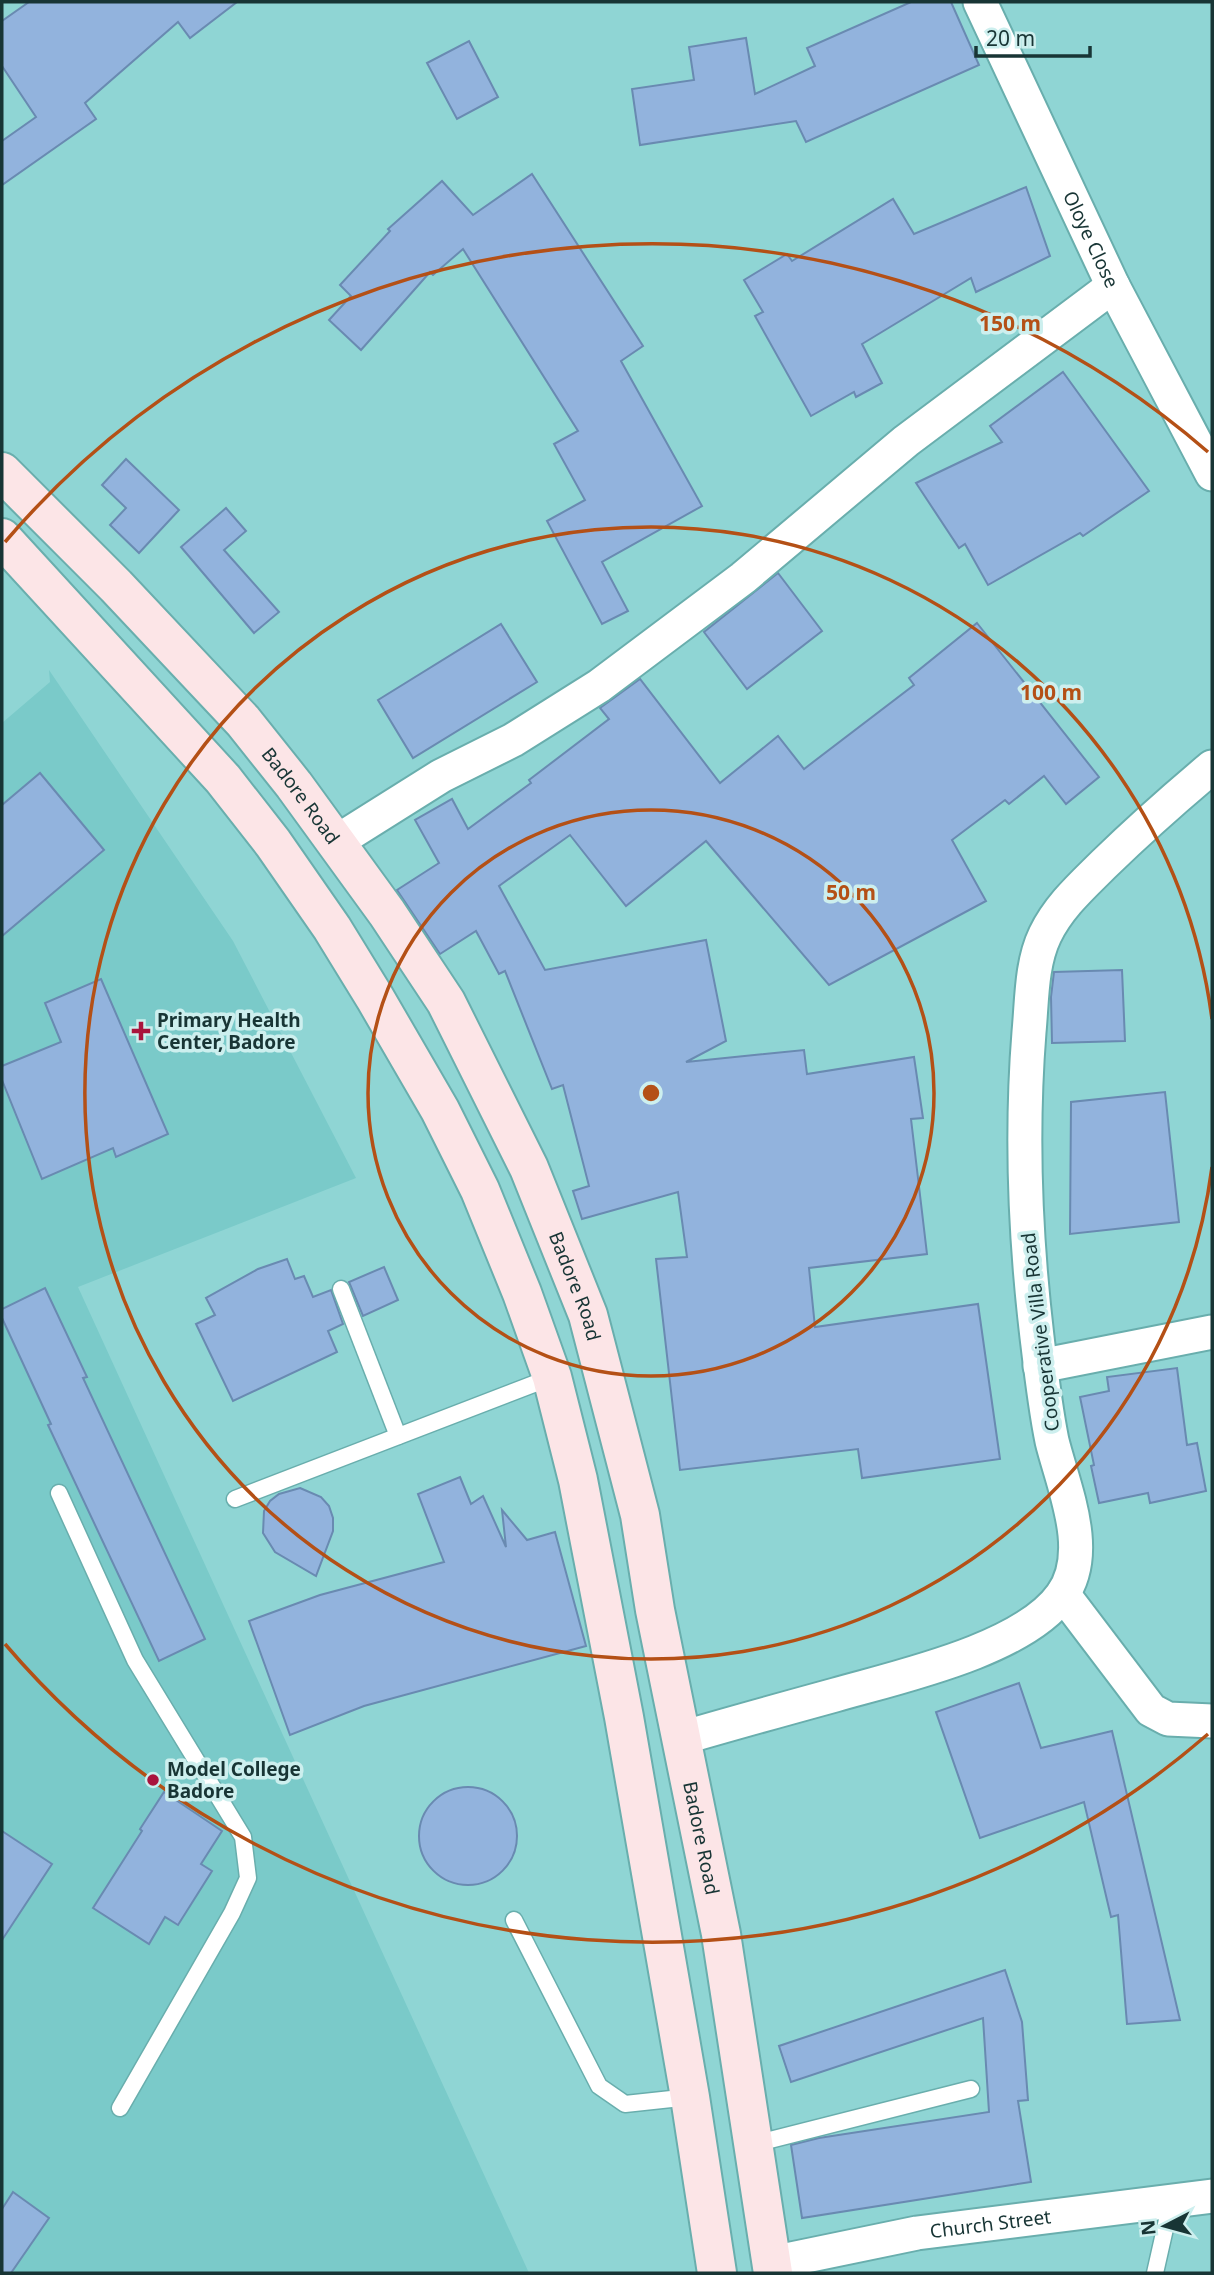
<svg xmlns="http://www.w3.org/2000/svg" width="1214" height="2275" font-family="'Noto Sans',sans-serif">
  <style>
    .built { fill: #7acac9 }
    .building { fill: #92b3dd; stroke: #698ab1; stroke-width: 2 }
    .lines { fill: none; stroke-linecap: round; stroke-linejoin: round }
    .service-casing { stroke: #69aead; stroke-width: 19 }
    .minor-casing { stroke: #69aead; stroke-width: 37 }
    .secondary-casing { stroke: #69aead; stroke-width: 42 }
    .service { stroke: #fff; stroke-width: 16 }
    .minor { stroke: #fff; stroke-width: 33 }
    .secondary { stroke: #fce5e7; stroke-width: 38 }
    .ring { fill: none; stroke: #b45016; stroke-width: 3.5 }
    .poi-dot { fill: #a9133d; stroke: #cdefee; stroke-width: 2.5 }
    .labels { text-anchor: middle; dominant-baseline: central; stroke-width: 7; stroke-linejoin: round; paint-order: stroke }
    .street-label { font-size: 19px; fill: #183535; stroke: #cdefee }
    .poi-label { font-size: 19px; font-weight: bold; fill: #183535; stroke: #cdefee; text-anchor: start }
    .centre { fill: #b45016; stroke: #cdefee; stroke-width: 3.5 }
    .ring-label { font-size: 21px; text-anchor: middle; font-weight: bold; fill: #b45016; stroke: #cdefee; stroke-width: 7; stroke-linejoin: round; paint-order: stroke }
  </style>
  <rect width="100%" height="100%" fill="#8fd5d4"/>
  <path class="built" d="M 49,670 L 233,941 L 356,1178 L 78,1287 L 529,2273 L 2,2273 L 2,723 L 50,682 Z"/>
  <g class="building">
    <path d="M 29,2 L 237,2 L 190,38 L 178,22 L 85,103 L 96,119 L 2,185 L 2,141 L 36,117 L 2,66 L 2,21 Z"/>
    <path d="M 911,2 L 951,2 L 979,65 L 806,142 L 796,121 L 640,145 L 632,89 L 694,80 L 689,47 L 746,38 L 755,94 L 815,66 L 807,48 Z"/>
    <path d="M 469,41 L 498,97 L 457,119 L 427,63 Z"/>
    <path d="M 532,174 L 643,346 L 621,361 L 702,506 L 602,562 L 628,611 L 602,624 L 547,521 L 585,500 L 554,444 L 578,431 L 463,249 L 433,275 L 430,272 L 361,350 L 329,320 L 351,296 L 340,285 L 390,231 L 388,229 L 442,181 L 473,215 Z"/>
    <path d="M 1026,187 L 1050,256 L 976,292 L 971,278 L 862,344 L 882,383 L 856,397 L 854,392 L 811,416 L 755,316 L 763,312 L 744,280 L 787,254 L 792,261 L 893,199 L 914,234 Z"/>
    <path d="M 1063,372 L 1149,491 L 1083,536 L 1080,533 L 988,585 L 965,544 L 959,548 L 916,483 L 1002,442 L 990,426 Z"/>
    <path d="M 126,459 L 179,510 L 139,553 L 110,525 L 126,508 L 102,485 Z"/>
    <path d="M 226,508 L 246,531 L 224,550 L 279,612 L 254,633 L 181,547 Z"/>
    <path d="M 778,573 L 822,631 L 747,689 L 704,632 Z"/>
    <path d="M 977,623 L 1099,777 L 1066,804 L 1044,776 L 1009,804 L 1005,800 L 952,840 L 986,901 L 829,985 L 706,841 L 626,906 L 570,835 L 499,886 L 545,970 L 706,940 L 726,1041 L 686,1062 L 804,1050 L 807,1074 L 914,1057 L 923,1118 L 911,1119 L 927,1254 L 809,1268 L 815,1327 L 978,1304 L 1000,1459 L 862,1478 L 858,1449 L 680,1470 L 656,1259 L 687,1257 L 678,1192 L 582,1219 L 573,1191 L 589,1186 L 563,1085 L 552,1089 L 505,971 L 499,974 L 476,931 L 440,954 L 397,890 L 439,863 L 415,820 L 452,799 L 468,829 L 531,783 L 529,780 L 609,719 L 600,708 L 640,679 L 720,783 L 778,736 L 804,769 L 914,685 L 909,678 Z"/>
    <path d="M 501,624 L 537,682 L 413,758 L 378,700 Z"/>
    <path d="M 40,773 L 104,850 L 2,936 L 2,805 Z"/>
    <path d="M 1122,970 L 1125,1041 L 1052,1043 L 1051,997 L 1054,972 Z"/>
    <path d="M 101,979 L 168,1134 L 116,1157 L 113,1148 L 42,1179 L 2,1080 L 2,1066 L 61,1042 L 45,1003 Z"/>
    <path d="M 1165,1092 L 1179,1222 L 1070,1234 L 1071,1102 Z"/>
    <path d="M 287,1259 L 295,1279 L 304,1276 L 313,1297 L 331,1290 L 343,1324 L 328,1331 L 337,1352 L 233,1401 L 196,1324 L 215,1315 L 206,1298 L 258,1269 Z"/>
    <path d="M 384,1267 L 398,1300 L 363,1316 L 349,1282 Z"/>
    <path d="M 45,1288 L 87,1377 L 83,1378 L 205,1639 L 159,1661 L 48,1425 L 51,1424 L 2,1318 L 2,1309 Z"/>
    <path d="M 1177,1368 L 1187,1445 L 1197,1443 L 1206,1491 L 1150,1503 L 1148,1493 L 1099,1503 L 1091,1466 L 1094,1465 L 1080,1397 L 1109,1391 L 1107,1377 Z"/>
    <path d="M 460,1477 L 471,1504 L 483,1496 L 506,1547 L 502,1510 L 527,1540 L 555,1532 L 586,1646 L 364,1706 L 290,1735 L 249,1621 L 320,1595 L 444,1562 L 418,1494 Z"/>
    <path d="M 300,1488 L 321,1497 L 329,1506 L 333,1518 L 333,1531 L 316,1576 L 275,1552 L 263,1533 L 264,1511 L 270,1501 L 279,1494 Z"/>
    <path d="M 1019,1683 L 1041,1748 L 1112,1731 L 1180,2020 L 1127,2024 L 1118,1915 L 1111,1917 L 1084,1802 L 980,1838 L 936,1712 Z"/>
    <circle cx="468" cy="1836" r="49"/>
    <path d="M 164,1792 L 222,1831 L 201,1864 L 212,1871 L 178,1925 L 165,1917 L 149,1944 L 93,1908 L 142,1831 L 140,1829 Z"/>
    <path d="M 2,1831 L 52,1864 L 2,1940 Z"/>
    <path d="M 1005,1970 L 1022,2022 L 1028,2100 L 1018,2101 L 1031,2182 L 802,2218 L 791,2145 L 819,2138 L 989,2112 L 983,2018 L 791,2082 L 779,2046 Z"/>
    <path d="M 13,2192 L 49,2218 L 11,2273 L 2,2273 L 2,2209 Z"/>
  </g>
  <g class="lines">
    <g class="service-casing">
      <g id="service">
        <path d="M 341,1289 L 398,1436"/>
        <path d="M 59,1493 L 135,1660 L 243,1837 L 248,1878 L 232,1913 L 120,2108"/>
        <path d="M 235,1499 L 552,1377"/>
        <path d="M 514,1920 L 599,2086 L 625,2104 L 690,2097"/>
        <path d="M 754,2144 L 971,2089"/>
        <path d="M 1155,2273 L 1171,2202"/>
      </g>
    </g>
    <g class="minor-casing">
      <g id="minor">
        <path id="s1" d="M 980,2 L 1113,286 L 1212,474"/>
        <path d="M 336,842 L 441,776 L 513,740 L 599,686 L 743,578 L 906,441 L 1113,286"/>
        <path d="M 1040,1366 L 1212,1332"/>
        <path d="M 1063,1594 L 1151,1710 L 1168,1719 L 1212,1721"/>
        <path d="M 682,1738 C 733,1723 784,1709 835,1695 C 898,1677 1023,1650 1062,1595 C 1093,1552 1063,1486 1052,1441 C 1045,1407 1041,1371 1037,1337 C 1025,1236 1021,1133 1029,1032 C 1032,1001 1031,964 1045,935 C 1059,906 1082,886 1104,864 C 1139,830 1175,798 1212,767"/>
        <path id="s2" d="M 772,2263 L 917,2233 L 1212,2196"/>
      </g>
    </g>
    <g class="secondary-casing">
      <g id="secondary">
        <path id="s3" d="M 2,472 L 116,586 L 243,721 L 294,785 L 387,913 L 446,1002 L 529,1168 L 588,1315 L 640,1515 L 655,1610 L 721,1934 L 773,2273"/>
        <path d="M 2,538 L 223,779 L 273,843 L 332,928 L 375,998 L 440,1110 L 480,1190 L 522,1293 L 552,1377 L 578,1480 L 624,1717 L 690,2097 L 717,2273"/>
      </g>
    </g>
    <use href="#service" class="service"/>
    <use href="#minor" class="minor"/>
    <use href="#secondary" class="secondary"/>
  </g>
  <g class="ring">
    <circle cx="651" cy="1093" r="283"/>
    <path d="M1212 1167A566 566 0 1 1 1212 1019"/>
    <path d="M1208 1734A849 849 0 0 1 5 1644M5 542A849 849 0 0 1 1208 452"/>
  </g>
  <g class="poi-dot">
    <path d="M137.5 1020.5h7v7h7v7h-7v7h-7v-7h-7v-7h7z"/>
    <circle cx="153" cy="1780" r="7"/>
  </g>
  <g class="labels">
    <g class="street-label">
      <text stroke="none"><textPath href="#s1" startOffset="262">Oloye Close</textPath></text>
      <text stroke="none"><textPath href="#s3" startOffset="441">Badore Road</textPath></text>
      <text stroke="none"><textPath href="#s3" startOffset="1006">Badore Road</textPath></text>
      <text transform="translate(1040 1332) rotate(-97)">Cooperative Villa Road</text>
      <text stroke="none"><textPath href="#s3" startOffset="1573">Badore Road</textPath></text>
      <text stroke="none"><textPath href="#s2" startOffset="222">Church Street</textPath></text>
    </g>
    <g class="poi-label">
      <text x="157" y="1020">Primary Health<tspan x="157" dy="22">Center, Badore</tspan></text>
      <text x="167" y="1769">Model College<tspan x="167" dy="22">Badore</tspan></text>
    </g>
  </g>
  <circle cx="651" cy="1093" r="10" class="centre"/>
  <g class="ring-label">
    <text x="1010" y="331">150 m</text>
    <text x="1051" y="700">100 m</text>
    <text x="851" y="900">50 m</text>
  </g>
  <rect width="1214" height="2275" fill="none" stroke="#183535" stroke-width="7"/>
  <g transform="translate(1165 2226) rotate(264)" stroke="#cdefee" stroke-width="5" paint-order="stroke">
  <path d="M0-5L12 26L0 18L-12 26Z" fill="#183535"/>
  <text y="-10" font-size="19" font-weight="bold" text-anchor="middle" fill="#183535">N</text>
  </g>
  <path d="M976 46v10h114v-10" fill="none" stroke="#183535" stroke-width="3.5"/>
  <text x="986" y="46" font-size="21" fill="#183535" stroke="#cdefee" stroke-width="5" paint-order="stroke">20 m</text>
</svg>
